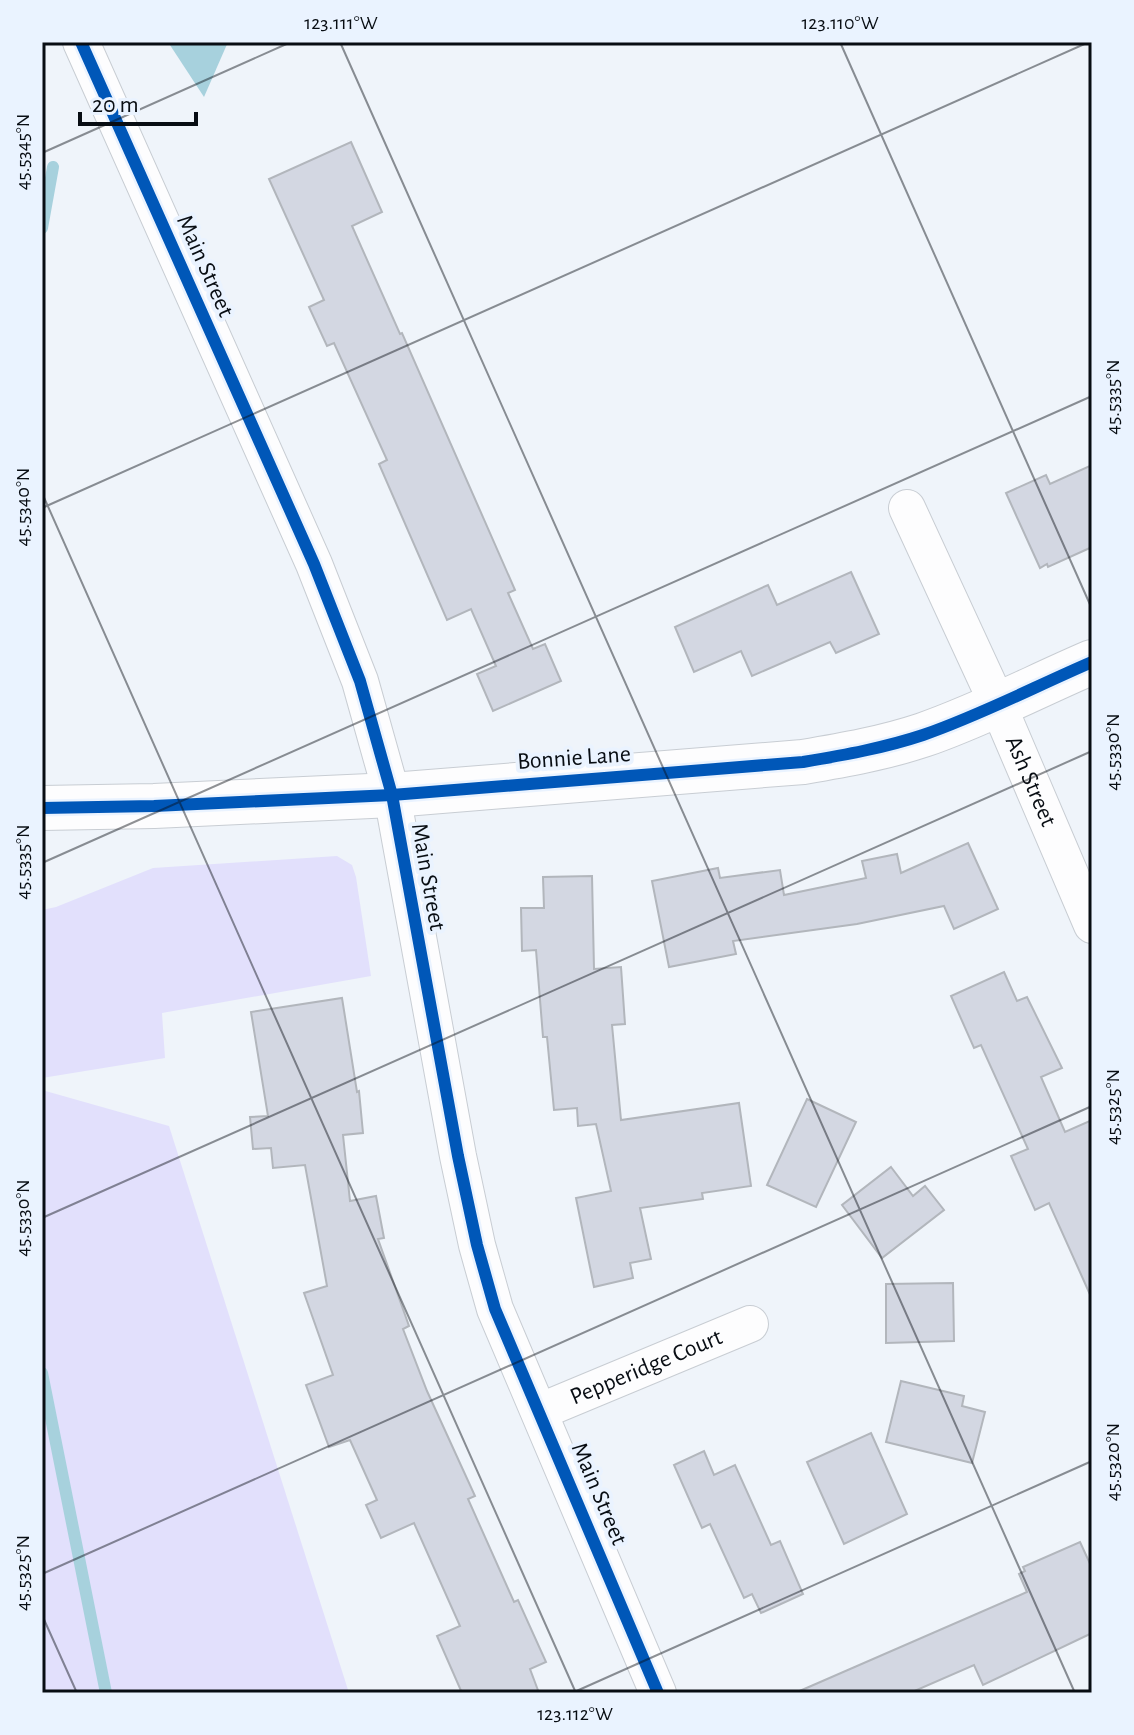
<svg xmlns="http://www.w3.org/2000/svg" width="1134" height="1735" font-family="'Alegreya Sans',sans-serif">
  <style>
    .green { fill: #e2e0fc }
    .water { fill: #a7d1dd }
    .lines { fill: none; stroke-linecap: round; stroke-linejoin: round }
    .stream { stroke: #a7d1dd; stroke-width: 12 }
    .building { fill: #d3d7e2; stroke: #b2b6bc; stroke-width: 2 }
    .minor-casing { stroke: #c8cdd3; stroke-width: 38 }
    .tertiary-casing { stroke: #c8cdd3; stroke-width: 46 }
    .minor { stroke: #fdfdfe; stroke-width: 36 }
    .tertiary { stroke: #fdfdfe; stroke-width: 44 }
    .cycleway-casing { stroke: #eaf3ff; stroke-width: 17 }
    .cycleway { stroke: #0057b8; stroke-width: 12 }
    .ticks { fill: none; stroke: #080d13; stroke-width: 2; stroke-opacity: 0.45 }
    .labels { text-anchor: middle; dominant-baseline: central; stroke-width: 8; stroke-linejoin: round; paint-order: stroke }
    .street-label { font-size: 24px; fill: #080d13; stroke: #eaf3ff }
    .neatline { fill: none; stroke: #080d13; stroke-width: 3 }
    .ticks-label { font-size: 20px; text-anchor: middle; fill: #080d13 }
  </style>
  <rect width="100%" height="100%" fill="#eff4fa"/>
  <g class="green">
    <path d="M 337,856 L 352,865 L 356,877 L 371,976 L 162,1013 L 165,1058 L 42,1078 L 42,910 L 56,907 L 153,868 Z"/>
    <path d="M 42,1090 L 169,1126 L 349,1693 L 42,1693 Z"/>
  </g>
  <path class="water" d="M 168,42 L 228,42 L 204,97 Z"/>
  <g class="lines">
    <g class="stream">
      <path d="M 42,228 L 53,167"/>
      <path d="M 42,1373 L 106,1693"/>
    </g>
  </g>
  <g class="building">
    <path d="M 351,142 L 382,212 L 352,226 L 400,334 L 402,333 L 515,590 L 508,593 L 533,649 L 545,644 L 561,681 L 493,711 L 477,674 L 496,666 L 471,609 L 447,620 L 379,464 L 387,460 L 334,343 L 327,346 L 309,307 L 324,300 L 269,179 Z"/>
    <path d="M 1092,465 L 1092,547 L 1048,567 L 1047,564 L 1040,568 L 1006,493 L 1046,475 L 1050,484 Z"/>
    <path d="M 851,572 L 879,634 L 836,653 L 830,642 L 752,676 L 741,651 L 694,672 L 675,627 L 768,585 L 777,605 Z"/>
    <path d="M 968,843 L 998,909 L 954,929 L 944,906 L 857,924 L 733,941 L 736,954 L 669,967 L 652,881 L 718,868 L 720,878 L 780,870 L 784,895 L 866,878 L 862,861 L 897,854 L 901,873 Z"/>
    <path d="M 592,876 L 594,969 L 621,967 L 625,1024 L 612,1025 L 621,1120 L 739,1103 L 751,1186 L 702,1193 L 703,1199 L 640,1208 L 651,1259 L 630,1263 L 633,1278 L 594,1287 L 576,1198 L 611,1191 L 596,1124 L 578,1126 L 577,1108 L 554,1110 L 547,1037 L 543,1037 L 536,950 L 522,951 L 521,908 L 544,908 L 543,877 Z"/>
    <path d="M 1004,972 L 1017,1001 L 1027,997 L 1062,1068 L 1041,1077 L 1065,1132 L 1092,1120 L 1092,1299 L 1049,1203 L 1035,1210 L 1011,1156 L 1028,1149 L 981,1045 L 974,1048 L 951,996 Z"/>
    <path d="M 342,998 L 357,1092 L 359,1091 L 363,1133 L 343,1135 L 350,1201 L 376,1196 L 384,1238 L 378,1239 L 409,1326 L 403,1329 L 427,1391 L 475,1496 L 468,1499 L 514,1602 L 518,1600 L 546,1662 L 530,1669 L 539,1693 L 462,1693 L 437,1636 L 460,1626 L 414,1523 L 381,1538 L 366,1505 L 377,1500 L 350,1440 L 329,1447 L 306,1385 L 333,1375 L 304,1293 L 327,1286 L 305,1165 L 273,1168 L 271,1148 L 253,1149 L 250,1117 L 268,1116 L 251,1012 Z"/>
    <path d="M 807,1099 L 856,1122 L 816,1207 L 767,1185 Z"/>
    <path d="M 891,1167 L 913,1196 L 925,1186 L 944,1210 L 882,1258 L 842,1205 Z"/>
    <path d="M 953,1283 L 954,1341 L 886,1343 L 886,1284 Z"/>
    <path d="M 901,1381 L 964,1396 L 962,1406 L 985,1412 L 972,1463 L 886,1442 Z"/>
    <path d="M 871,1433 L 907,1514 L 844,1544 L 807,1462 Z"/>
    <path d="M 704,1451 L 714,1475 L 735,1465 L 771,1545 L 780,1541 L 803,1594 L 761,1613 L 752,1594 L 744,1598 L 710,1524 L 702,1528 L 674,1465 Z"/>
    <path d="M 1080,1542 L 1092,1568 L 1092,1633 L 983,1685 L 974,1665 L 910,1693 L 795,1693 L 1027,1592 L 1019,1574 L 1025,1571 L 1023,1567 Z"/>
  </g>
  <g class="lines">
    <g class="minor-casing">
      <g id="minor">
        <path d="M 81,42 L 314,564 L 360,681 L 392,795 L 458,1156 L 477,1245 L 495,1309 L 658,1693"/>
        <path id="s1" d="M 907,508 L 998,705 L 1092,925"/>
        <path id="s2" d="M 541,1411 L 750,1324"/>
      </g>
    </g>
    <g class="tertiary-casing">
      <path id="tertiary" d="M 42,808 L 154,806 L 392,795 L 803,762 C 844,755 884,748 923,735 C 981,715 1036,686 1092,662"/>
    </g>
    <use href="#minor" class="minor"/>
    <use href="#tertiary" class="tertiary"/>
    <g class="cycleway-casing">
      <g id="cycleway">
        <path d="M 81,42 L 314,564 L 360,681 L 392,795 L 458,1156 L 477,1245 L 495,1309 L 658,1693"/>
        <path d="M 42,808 L 154,806 L 392,795 L 803,762 C 844,755 884,748 923,735 C 981,715 1036,686 1092,662"/>
      </g>
    </g>
    <use href="#cycleway" class="cycleway"/>
  </g>
  <path class="ticks" d="M 340,42 L 1075,1693M 840,42 L 1092,609M 42,153 L 291,42M 42,493 L 576,1693M 42,508 L 1089,42M 42,863 L 1092,396M 42,1218 L 1092,751M 42,1574 L 1092,1106M 42,1615 L 77,1693M 572,1693 L 1092,1461"/>
  <g class="labels">
    <g class="street-label">
      <text transform="translate(205 266) rotate(66)">Main Street</text>
      <text transform="translate(574 758) rotate(-4)">Bonnie Lane</text>
      <text stroke="none"><textPath href="#s1" startOffset="300">Ash Street</textPath></text>
      <text transform="translate(428 877) rotate(80)">Main Street</text>
      <text stroke="none"><textPath href="#s2" startOffset="114">Pepperidge Court</textPath></text>
      <text transform="translate(599 1494) rotate(67)">Main Street</text>
    </g>
  </g>
  <rect width="1134" height="1735" fill="none" stroke="#eaf3ff" stroke-width="88"/>
  <path d="M80 112v12h116v-12" fill="none" stroke="#080d13" stroke-width="4"/>
  <text x="92" y="112" font-size="24" fill="#080d13" stroke="#eaf3ff" stroke-width="6" paint-order="stroke">20 m</text>
  <rect x="44" y="44" width="1046" height="1647" class="neatline"/>
  <g class="ticks-label">
    <text x="341" y="29">123.111°W</text>
    <text x="840" y="29">123.110°W</text>
    <text transform="translate(22 152) rotate(-90)" y="7">45.5345°N</text>
    <text transform="translate(1112 397) rotate(-90)" y="7">45.5335°N</text>
    <text transform="translate(22 507) rotate(-90)" y="7">45.5340°N</text>
    <text transform="translate(1112 752) rotate(-90)" y="7">45.5330°N</text>
    <text transform="translate(22 862) rotate(-90)" y="7">45.5335°N</text>
    <text transform="translate(1112 1107) rotate(-90)" y="7">45.5325°N</text>
    <text transform="translate(22 1218) rotate(-90)" y="7">45.5330°N</text>
    <text transform="translate(1112 1462) rotate(-90)" y="7">45.5320°N</text>
    <text transform="translate(22 1573) rotate(-90)" y="7">45.5325°N</text>
    <text x="575" y="1720">123.112°W</text>
  </g>
</svg>
